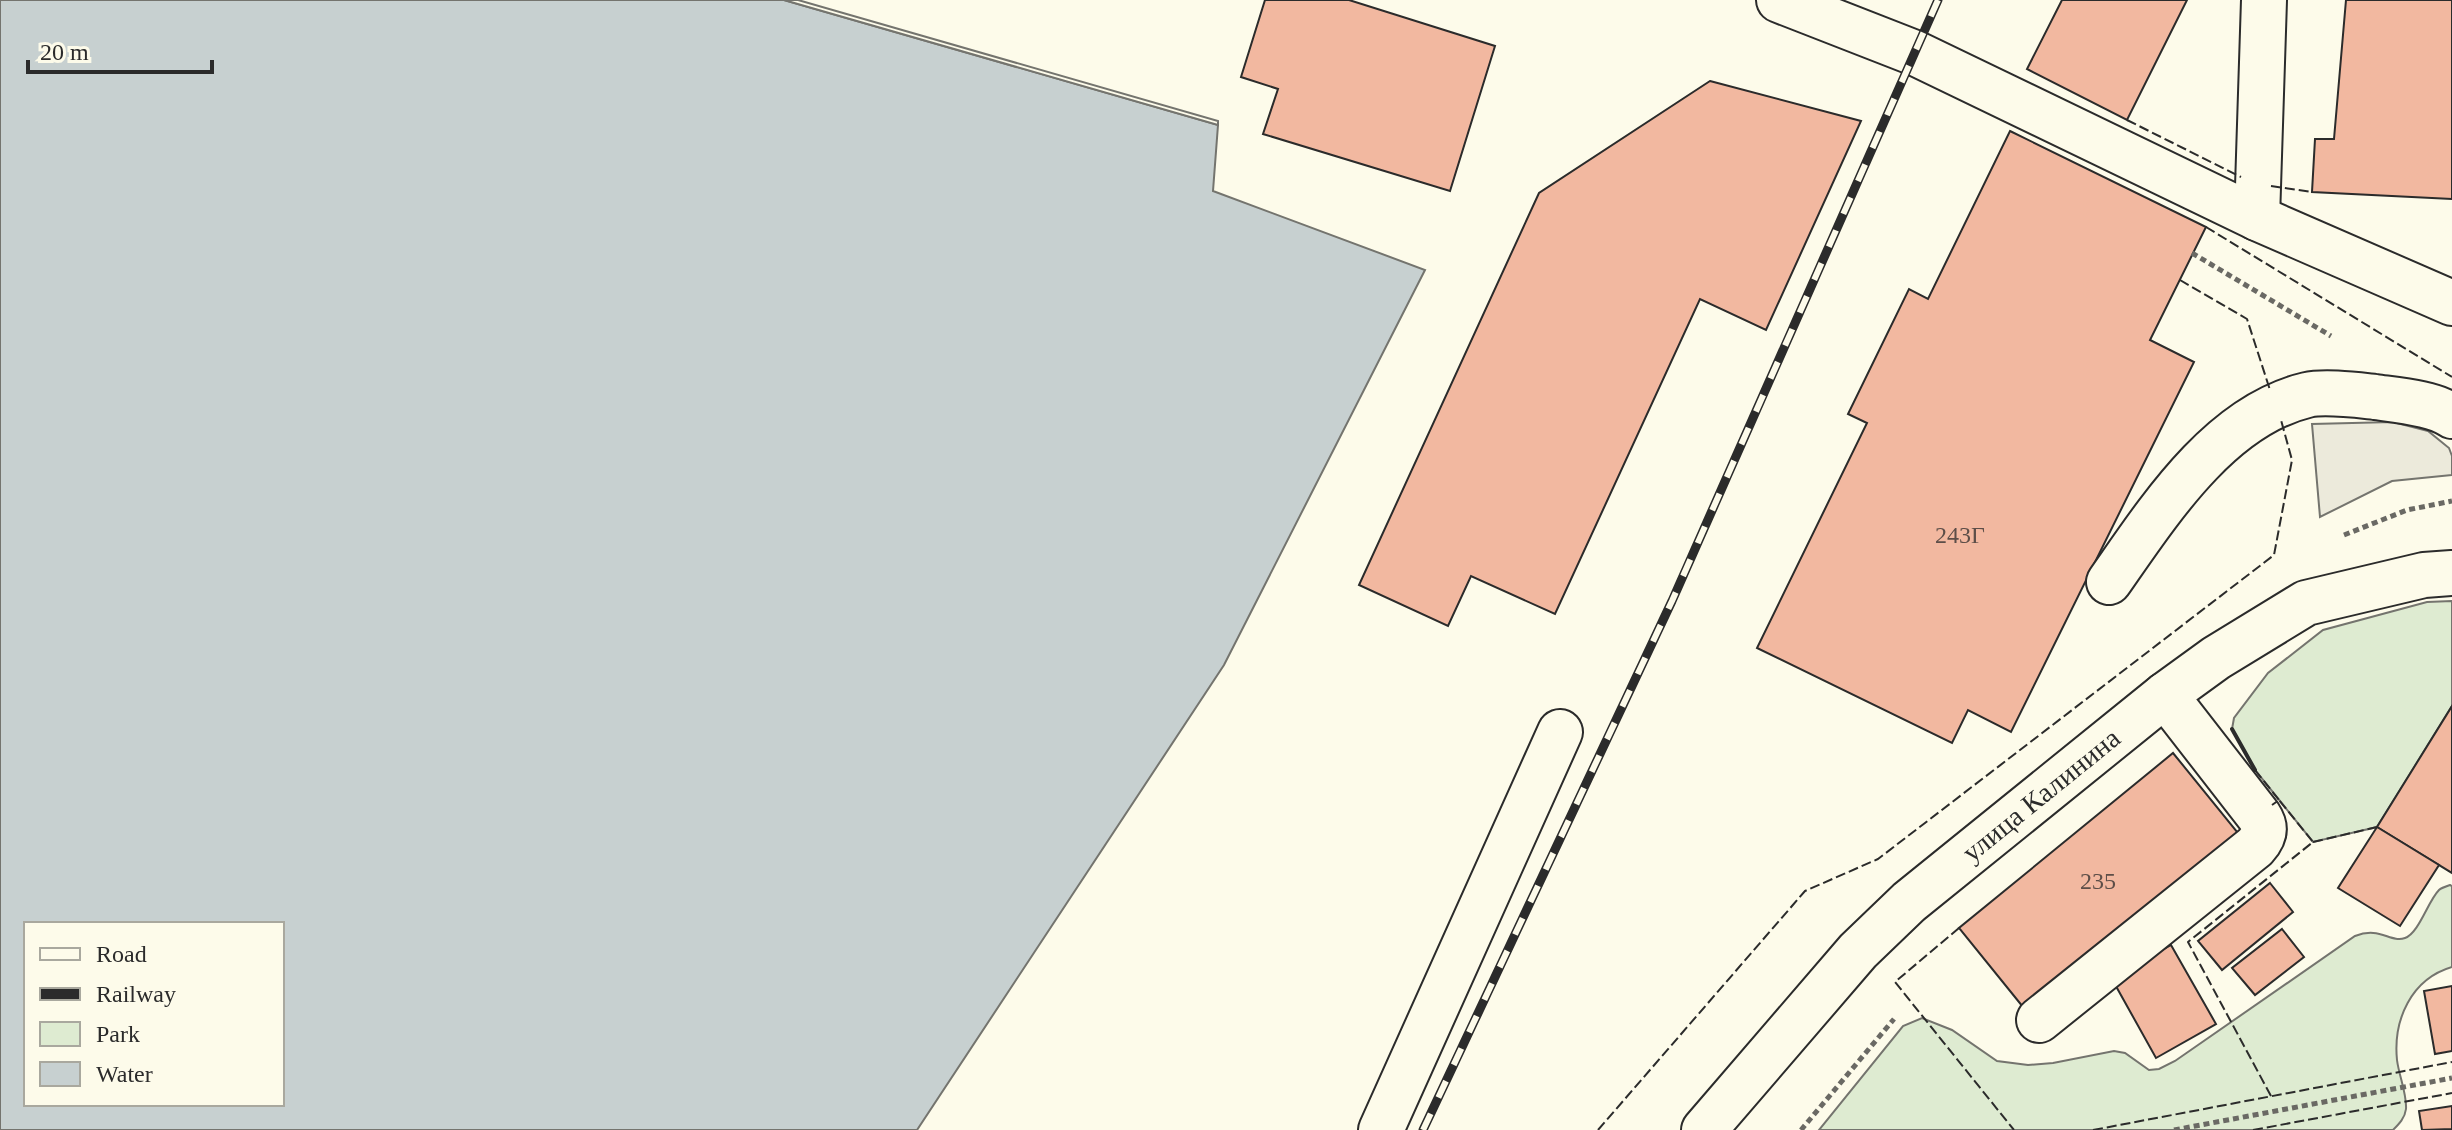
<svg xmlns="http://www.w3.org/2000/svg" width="2452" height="1130" font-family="Georgia,serif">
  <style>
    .green { fill: #deebd1; stroke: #74746e; stroke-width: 2 }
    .parking { fill: #eceadb; stroke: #74746e; stroke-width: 2 }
    .water { fill: #c7d0d0; stroke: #74746e; stroke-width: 2; fill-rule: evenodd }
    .pier { fill: #fdfbea; stroke: #74746e; stroke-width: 2 }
    .building { fill: #f2b8a0; stroke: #2b2b2b; stroke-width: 2 }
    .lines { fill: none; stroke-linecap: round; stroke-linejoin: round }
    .minor-casing { stroke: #2b2b2b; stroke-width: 48 }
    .major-casing { stroke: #2b2b2b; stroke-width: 48 }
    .path { stroke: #6a6964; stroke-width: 5; stroke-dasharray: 6 4; stroke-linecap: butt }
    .minor { stroke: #fdfbea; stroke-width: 44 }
    .major { stroke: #fdfbea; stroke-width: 44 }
    .rail-casing { stroke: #2b2b2b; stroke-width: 9 }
    .rail { stroke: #fdfbea; stroke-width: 6; stroke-dasharray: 18; stroke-linecap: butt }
    .fence { stroke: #2b2b2b; stroke-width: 2; stroke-dasharray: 10 4; stroke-linecap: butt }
    .wall { stroke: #2b2b2b; stroke-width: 4 }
    .labels { text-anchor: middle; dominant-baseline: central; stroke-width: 6; stroke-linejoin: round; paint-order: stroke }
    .number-label { font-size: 24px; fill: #5d4e48 }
    .street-label { font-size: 28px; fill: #2b2b2b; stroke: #fdfbea }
  </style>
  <rect width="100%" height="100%" fill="#fdfbea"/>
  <g class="green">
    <path d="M 2452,601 L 2452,706 L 2377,827 L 2313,842 L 2255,770 L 2232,729 L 2234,718 L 2268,673 L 2323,630 L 2427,602 Z"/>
    <path d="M 2450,885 L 2452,886 L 2452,967 C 2411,979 2393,1020 2397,1060 C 2399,1076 2407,1094 2406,1109 C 2405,1118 2399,1124 2393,1130 L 1819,1130 L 1903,1026 L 1922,1018 L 1952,1030 L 1997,1061 L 2028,1065 L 2053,1063 L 2114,1051 L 2125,1053 L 2149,1070 L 2159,1069 L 2175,1061 L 2355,936 C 2380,926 2390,943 2405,938 C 2419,933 2428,901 2439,890 C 2441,888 2447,886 2450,885 Z"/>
  </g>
  <path class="parking" d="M 2393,422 L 2428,431 L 2449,448 L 2452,456 L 2452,475 L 2392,481 L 2320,517 L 2312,424 Z"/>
  <path class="water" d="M 0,0 L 784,0 L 1218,125 L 1213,191 L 1425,270 L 1224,665 L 917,1130 L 0,1130 ZM 26,924 L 282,924 L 282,1104 L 26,1104 Z"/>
  <path class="pier" d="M 784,0 L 798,0 L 1218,121 L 1218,125 Z"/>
  <g class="building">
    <path d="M 1265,0 L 1349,0 L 1495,46 L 1450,191 L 1263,134 L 1278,89 L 1241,77 Z"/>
    <path d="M 2062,0 L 2187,0 L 2127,120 L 2027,69 Z"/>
    <path d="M 2346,0 L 2452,0 L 2452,199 L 2312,192 L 2315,139 L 2334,139 Z"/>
    <path d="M 1710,81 L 1861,121 L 1766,330 L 1700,299 L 1555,614 L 1471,576 L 1448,626 L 1359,585 L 1539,193 Z"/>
    <path d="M 2010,131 L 2206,227 L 2150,340 L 2194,362 L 2011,732 L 1968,710 L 1952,743 L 1757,648 L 1867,423 L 1848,414 L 1909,289 L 1928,299 Z"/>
    <path d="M 2452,706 L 2452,873 L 2377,827 Z"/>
    <path d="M 2173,753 L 2238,833 L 2023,1007 L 1959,928 Z"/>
    <path d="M 2377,827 L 2439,865 L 2400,926 L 2338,888 Z"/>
    <path d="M 2270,883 L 2293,912 L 2222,970 L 2198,941 Z"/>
    <path d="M 2282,929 L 2304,957 L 2255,995 L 2232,968 Z"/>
    <path d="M 2171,945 L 2216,1024 L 2156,1058 L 2112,979 Z"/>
    <path d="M 2452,986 L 2452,1051 L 2435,1054 L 2424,991 Z"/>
    <path d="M 2452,1106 L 2452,1129 L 2422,1130 L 2419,1111 Z"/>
  </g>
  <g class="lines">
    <g class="minor-casing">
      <g id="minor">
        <path d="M 1779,0 L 1915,53 L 2257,218 L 2452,303"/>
        <path d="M 2257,218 L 2264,0"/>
        <path d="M 2109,582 C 2158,512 2219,416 2307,395 C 2325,391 2356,395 2375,397 C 2396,400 2434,403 2452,416"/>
        <path d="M 2039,1020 L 2255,847 C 2264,837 2267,828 2259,816 L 2165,695"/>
        <path d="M 1381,1130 L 1560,732"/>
      </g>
    </g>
    <g class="major-casing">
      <path id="major" d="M 1704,1130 L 1858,951 L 1909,902 L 2165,695 L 2216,658 L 2306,603 L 2424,575 L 2452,573"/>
    </g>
    <g class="path">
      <path d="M 2192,253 L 2331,336"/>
      <path d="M 2344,535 L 2407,510 L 2452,501"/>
      <path d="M 1801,1130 L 1894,1019"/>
      <path d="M 2174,1130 L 2452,1078"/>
    </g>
    <use href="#minor" class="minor"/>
    <use href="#major" class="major"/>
    <g class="rail-casing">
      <path id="rail" d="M 1423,1130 L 1672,601 L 1938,0"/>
    </g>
    <use href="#rail" class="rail"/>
    <g class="fence">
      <path d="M 2127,120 L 2241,177"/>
      <path d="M 2271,186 L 2312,192"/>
      <path d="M 2206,227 L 2452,377"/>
      <path d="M 2180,280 L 2247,319 L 2270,390"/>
      <path d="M 2255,770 L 2279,800"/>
      <path d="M 2313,842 L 2377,827"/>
      <path d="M 1959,928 L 1895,982 L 2014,1130"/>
      <path d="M 2271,1096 L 2188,942 L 2313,842 L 2279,800 L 2272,805"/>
      <path d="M 1598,1130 L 1805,891 L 1878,859 L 2274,555 L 2292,460 L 2281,420"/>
      <path d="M 2093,1130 L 2452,1062"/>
      <path d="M 2253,1130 L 2452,1093"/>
    </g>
    <path class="wall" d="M 2232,729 L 2255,770"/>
  </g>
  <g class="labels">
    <g class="number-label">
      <text x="1960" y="535">243Г</text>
      <text x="2098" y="881">235</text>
    </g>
    <g class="street-label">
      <text transform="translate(2041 795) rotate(-39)">улица Калинина</text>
    </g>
  </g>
  <rect x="24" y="922" width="260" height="184" fill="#fdfbea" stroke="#a9a89e" stroke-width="2"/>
  <rect x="40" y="948" width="40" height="12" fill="#fdfbea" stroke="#a9a89e" stroke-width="2"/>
  <text x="96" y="962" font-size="24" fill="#2b2b2b">Road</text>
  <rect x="40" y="988" width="40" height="12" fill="#2b2b2b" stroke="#a9a89e" stroke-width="2"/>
  <text x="96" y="1002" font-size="24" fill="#2b2b2b">Railway</text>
  <rect x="40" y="1022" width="40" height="24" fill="#deebd1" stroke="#a9a89e" stroke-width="2"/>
  <text x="96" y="1042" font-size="24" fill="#2b2b2b">Park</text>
  <rect x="40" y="1062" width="40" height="24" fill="#c7d0d0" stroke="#a9a89e" stroke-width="2"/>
  <text x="96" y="1082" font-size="24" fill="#2b2b2b">Water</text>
  <path d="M28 60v12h184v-12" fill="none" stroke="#2b2b2b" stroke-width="4"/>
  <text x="40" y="60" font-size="24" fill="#2b2b2b" stroke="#fdfbea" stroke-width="6" paint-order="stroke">20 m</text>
</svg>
